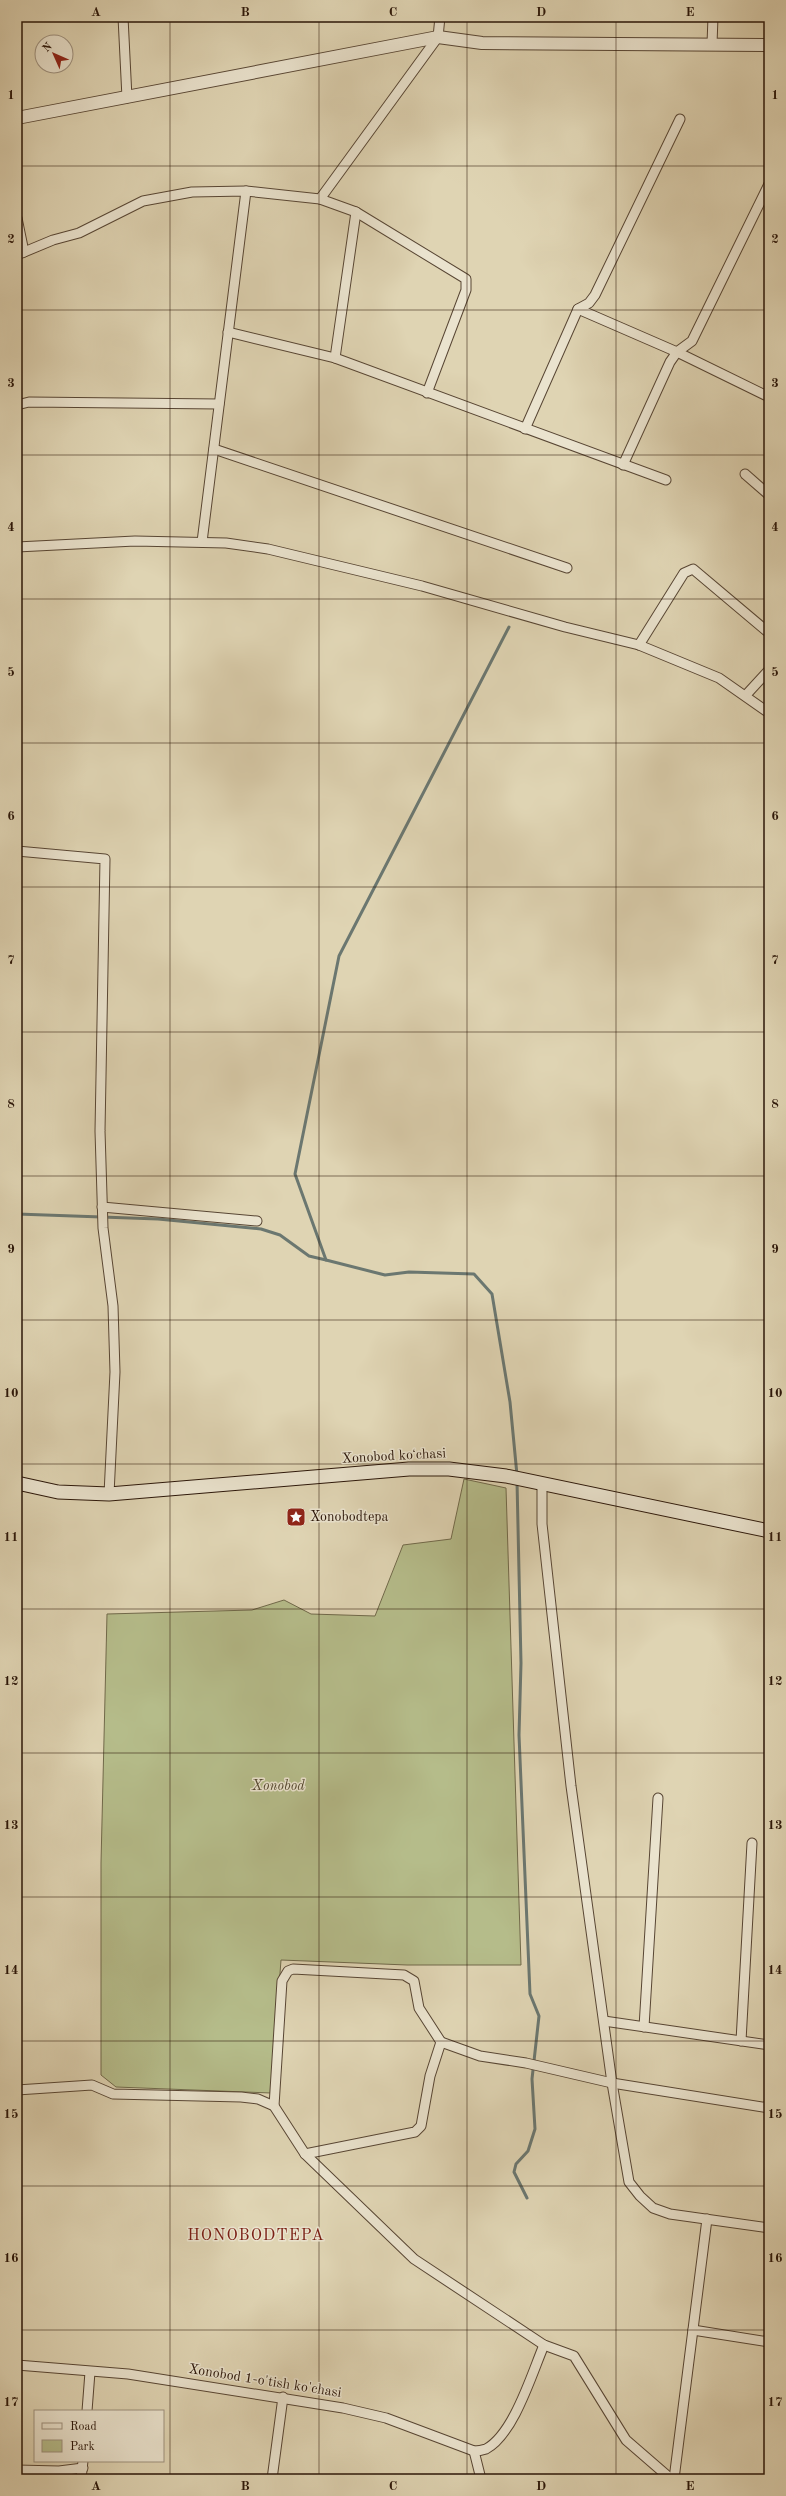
<svg xmlns="http://www.w3.org/2000/svg" width="786" height="2496" font-family="'Old Standard TT',serif">
  <style>
    .green { fill: #b5bc8a; stroke: #70694a }
    .lines { fill: none; stroke-linecap: round; stroke-linejoin: round }
    .stream { stroke: #6b7770; stroke-width: 3 }
    .minor-casing { stroke: #584634; stroke-width: 11 }
    .tertiary-casing { stroke: #584634; stroke-width: 14 }
    .secondary-casing { stroke: #2b1609; stroke-width: 15 }
    .minor { stroke: #eae3ce; stroke-width: 9 }
    .tertiary { stroke: #eae3ce; stroke-width: 12 }
    .secondary { stroke: #eae3ce; stroke-width: 13 }
    .grid { fill: none; stroke: #2b1609; stroke-width: 1; stroke-opacity: 0.55 }
    .labels { text-anchor: middle; dominant-baseline: central; stroke-width: 3; stroke-linejoin: round; paint-order: stroke }
    .street-label { font-size: 14px; fill: #2b1609; stroke: #eae3ce }
    .poi-label { font-size: 14px; fill: #2b1609; stroke: #eae3ce; text-anchor: start }
    .park-label { font-size: 14px; font-style: italic; fill: #544830; stroke: #eae3ce }
    .quarter-label { font-size: 16px; letter-spacing: 1px; fill: #7a1f14; stroke: #eae3ce }
    .neatline { fill: none; stroke: #2b1609; stroke-width: 1.5 }
    .grid-label { font-size: 13px; text-anchor: middle; font-weight: bold; fill: #2b1609 }
  </style>
  <rect width="100%" height="100%" fill="#dfd4b3"/>
  <filter id="stains"><feTurbulence type="fractalNoise" baseFrequency=".005" numOctaves="4"/><feColorMatrix values="0 0 0 0 .2 0 0 0 0 .09 0 0 0 0 .02 0 0 0 .5 -.17"/></filter>
  <radialGradient id="worn" r=".72"><stop offset=".6" stop-color="#630" stop-opacity="0"/><stop offset="1" stop-color="#630" stop-opacity=".3"/></radialGradient>
  <path class="green" d="M 464,1479 L 506,1488 L 521,1965 L 407,1965 L 281,1960 L 271,2093 L 116,2087 L 101,2075 L 101,1863 L 107,1614 L 252,1610 L 284,1600 L 311,1614 L 375,1616 L 403,1545 L 451,1539 Z"/>
  <g class="lines">
    <g class="stream">
      <path d="M 509,627 L 339,956 L 295,1174 L 326,1260 L 385,1275 L 409,1272 L 474,1274 L 492,1294 L 510,1402 L 517,1475"/>
      <path d="M 17,1214 L 158,1219 L 261,1229 L 280,1235 L 309,1256 L 326,1260"/>
      <path d="M 517,1481 L 521,1663 L 519,1735 L 530,1994 L 539,2016 L 532,2079 L 535,2129 L 528,2151 L 516,2164 L 514,2172 L 527,2198"/>
    </g>
    <g class="minor-casing">
      <g id="minor">
        <path d="M 123,17 L 127,98"/>
        <path d="M 712,44 L 713,17"/>
        <path d="M 320,199 L 356,212 L 466,279 L 466,290 L 427,393"/>
        <path d="M 17,218 L 24,252"/>
        <path d="M 17,255 L 53,240 L 79,233 L 143,201 L 192,192 L 246,191 L 320,199 L 438,37 L 440,17"/>
        <path d="M 578,309 L 677,352 L 769,397"/>
        <path d="M 228,332 L 335,358 L 666,480"/>
        <path d="M 335,358 L 356,212"/>
        <path d="M 17,405 L 29,402 L 219,404"/>
        <path d="M 525,429 L 578,309 L 589,303 L 595,295 L 680,119"/>
        <path d="M 214,449 L 567,568"/>
        <path d="M 623,465 L 670,362 L 677,352 L 692,341 L 769,184"/>
        <path d="M 745,474 L 769,495"/>
        <path d="M 202,542 L 246,191"/>
        <path d="M 17,547 L 135,541 L 226,543 L 268,549 L 422,586 L 565,627 L 639,645 L 719,678 L 769,713"/>
        <path d="M 639,645 L 684,573 L 693,569 L 769,633"/>
        <path d="M 746,695 L 769,670"/>
        <path d="M 17,851 L 105,859 L 100,1131 L 103,1228 L 113,1306 L 115,1372 L 109,1494"/>
        <path d="M 102,1207 L 257,1221"/>
        <path d="M 542,1483 L 542,1524 L 571,1786 L 612,2083 L 629,2182 L 640,2196 L 653,2208 L 670,2214 L 769,2228"/>
        <path d="M 604,2021 L 769,2045"/>
        <path d="M 644,2027 L 658,1798"/>
        <path d="M 741,2041 L 752,1843"/>
        <path d="M 441,2042 L 480,2056 L 526,2063 L 612,2083 L 769,2108"/>
        <path d="M 17,2090 L 92,2085 L 113,2094 L 241,2097 L 258,2099 L 274,2106 L 305,2154 L 414,2259 L 544,2345 L 574,2356 L 626,2440 L 671,2479"/>
        <path d="M 274,2106 L 282,1981 L 288,1971 L 293,1969 L 404,1975 L 414,1981 L 419,2008 L 441,2042 L 430,2076 L 421,2126 L 415,2132 L 305,2154"/>
        <path d="M 693,2330 L 769,2342"/>
        <path d="M 17,2365 L 128,2374 L 343,2408 L 386,2418 L 474,2451 C 478,2451 483,2450 486,2449 C 514,2434 532,2373 544,2345"/>
        <path d="M 87,2411 L 90,2372"/>
        <path d="M 474,2451 L 481,2479"/>
        <path d="M 17,2470 L 59,2471 L 83,2468"/>
        <path d="M 81,2479 L 83,2461"/>
        <path d="M 272,2479 L 283,2397"/>
        <path d="M 674,2479 L 707,2219"/>
      </g>
    </g>
    <g class="tertiary-casing">
      <path id="tertiary" d="M 17,118 L 438,37 L 482,43 L 769,45"/>
    </g>
    <g class="secondary-casing">
      <path id="secondary" d="M 17,1483 L 58,1492 L 109,1494 L 409,1469 L 449,1469 L 506,1476 L 769,1531"/>
    </g>
    <use href="#minor" class="minor"/>
    <use href="#tertiary" class="tertiary"/>
    <use href="#secondary" class="secondary"/>
  </g>
  <path class="grid" d="M 170,17 L 170,2479M 319,17 L 319,2479M 467,17 L 467,2479M 616,17 L 616,2479M 17,166 L 769,166M 17,310 L 769,310M 17,455 L 769,455M 17,599 L 769,599M 17,743 L 769,743M 17,887 L 769,887M 17,1032 L 769,1032M 17,1176 L 769,1176M 17,1320 L 769,1320M 17,1464 L 769,1464M 17,1609 L 769,1609M 17,1753 L 769,1753M 17,1897 L 769,1897M 17,2041 L 769,2041M 17,2186 L 769,2186M 17,2330 L 769,2330"/>
  <defs>
    <g id="sight-square" transform="scale(1)"><rect x="-9" y="-9" width="18" height="18" rx="4" fill="#8f2418" stroke="#eae3ce"/><path d="M0-6L1.8-2.2L6-1.7L2.9 1.2L3.7 5.4L0 3.3L-3.7 5.4L-2.9 1.2L-6-1.7L-1.8-2.2Z" fill="#fff"/></g>
  </defs>
  <g fill-rule="evenodd">
    <use href="#sight-square" x="296" y="1517"/>
  </g>
  <g class="labels">
    <g class="street-label">
      <text transform="translate(394 1456) rotate(-3)">Xonobod koʻchasi</text>
      <text transform="translate(265 2381) rotate(9)">Xonobod 1-o'tish ko'chasi</text>
    </g>
    <g class="poi-label">
      <text x="310" y="1517">Xonobodtepa</text>
    </g>
    <g class="park-label">
      <text x="278" y="1786">Xonobod</text>
    </g>
    <g class="quarter-label">
      <text x="256" y="2236">HONOBODTEPA</text>
    </g>
  </g>
  <rect width="786" height="2496" fill="none" stroke="#dfd4b3" stroke-width="44"/>
  <rect x="34" y="2410" width="130" height="52" fill="#eae3ce" stroke="#9e917f"/>
  <rect x="42" y="2423" width="20" height="6" fill="#eae3ce" stroke="#9e917f"/>
  <text x="70" y="2430" font-size="12" fill="#2b1609">Road</text>
  <rect x="42" y="2440" width="20" height="12" fill="#b5bc8a" stroke="#9e917f"/>
  <text x="70" y="2450" font-size="12" fill="#2b1609">Park</text>
  <g transform="translate(54 54) rotate(315)"><circle r="19" fill="#eae3ce" stroke="#9e917f"/>
  <path d="M0-3L7 15L0 10L-7 15Z" fill="#8f2418"/>
  <text y="-6" font-size="11" font-weight="bold" text-anchor="middle" fill="#2b1609">N</text>
  </g>
  <rect x="22" y="22" width="742" height="2452" class="neatline"/>
  <g class="grid-label">
    <text x="96" y="16">A</text>
    <text x="245" y="16">B</text>
    <text x="393" y="16">C</text>
    <text x="541" y="16">D</text>
    <text x="690" y="16">E</text>
    <text x="11" y="99">1</text>
    <text x="775" y="99">1</text>
    <text x="11" y="243">2</text>
    <text x="775" y="243">2</text>
    <text x="11" y="387">3</text>
    <text x="775" y="387">3</text>
    <text x="11" y="531">4</text>
    <text x="775" y="531">4</text>
    <text x="11" y="676">5</text>
    <text x="775" y="676">5</text>
    <text x="11" y="820">6</text>
    <text x="775" y="820">6</text>
    <text x="11" y="964">7</text>
    <text x="775" y="964">7</text>
    <text x="11" y="1108">8</text>
    <text x="775" y="1108">8</text>
    <text x="11" y="1253">9</text>
    <text x="775" y="1253">9</text>
    <text x="11" y="1397">10</text>
    <text x="775" y="1397">10</text>
    <text x="11" y="1541">11</text>
    <text x="775" y="1541">11</text>
    <text x="11" y="1685">12</text>
    <text x="775" y="1685">12</text>
    <text x="11" y="1829">13</text>
    <text x="775" y="1829">13</text>
    <text x="11" y="1974">14</text>
    <text x="775" y="1974">14</text>
    <text x="11" y="2118">15</text>
    <text x="775" y="2118">15</text>
    <text x="11" y="2262">16</text>
    <text x="775" y="2262">16</text>
    <text x="11" y="2406">17</text>
    <text x="775" y="2406">17</text>
    <text x="96" y="2490">A</text>
    <text x="245" y="2490">B</text>
    <text x="393" y="2490">C</text>
    <text x="541" y="2490">D</text>
    <text x="690" y="2490">E</text>
  </g>
  <rect width="100%" height="100%" filter="url(#stains)"/>
  <rect width="100%" height="100%" fill="url(#worn)"/>
</svg>
